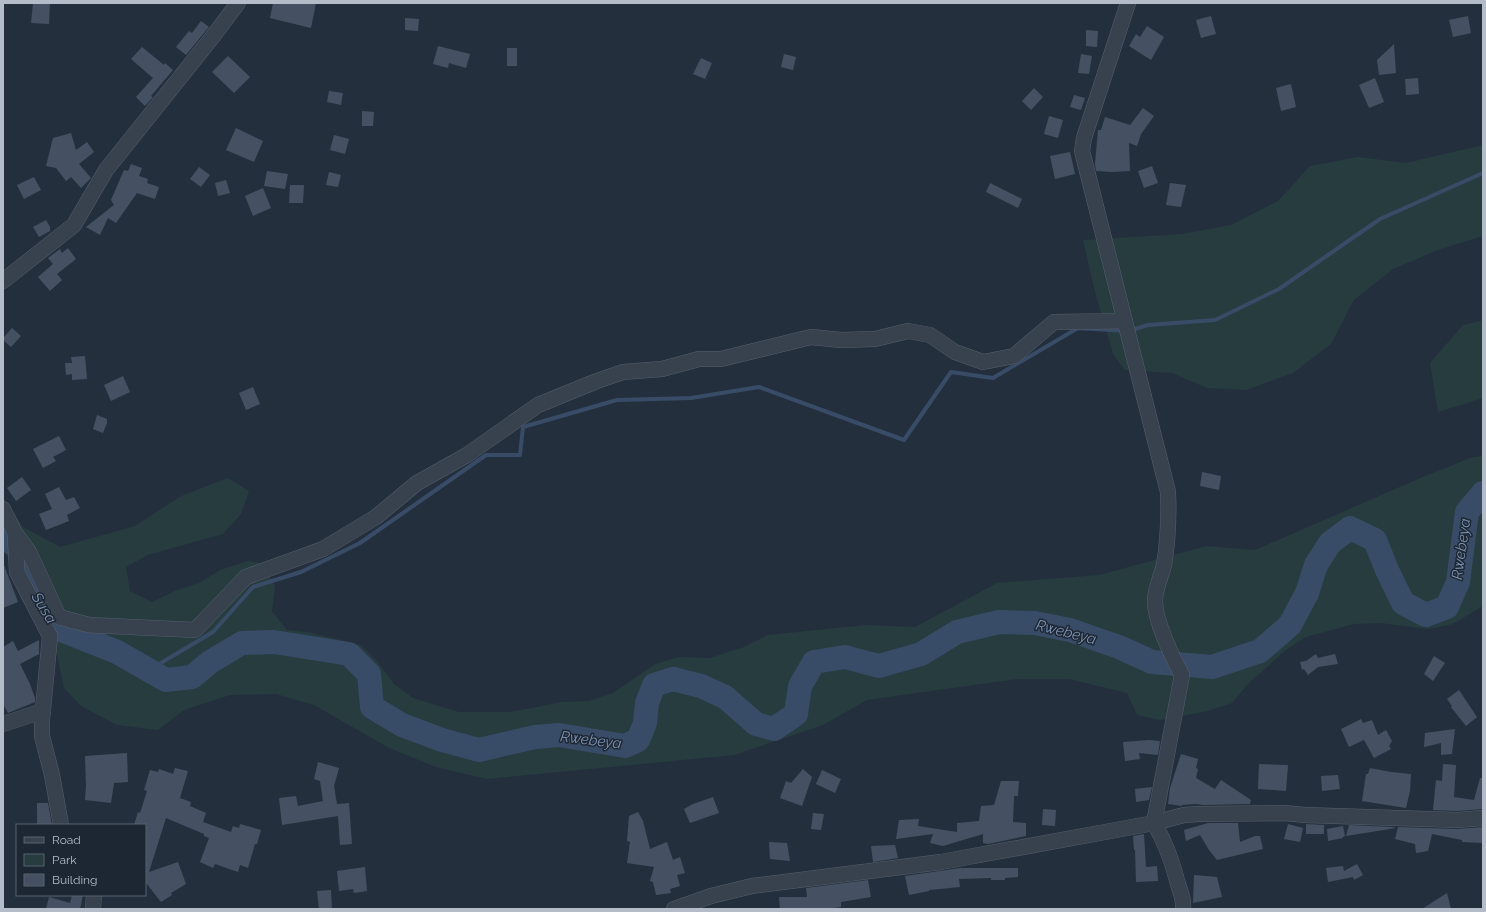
<svg xmlns="http://www.w3.org/2000/svg" width="1486" height="912" font-family="Raleway,sans-serif">
  <style>
    .green { fill: #263c3f }
    .lines { fill: none; stroke-linecap: round; stroke-linejoin: round }
    .stream { stroke: #394c67; stroke-width: 4 }
    .river { stroke: #394c67; stroke-width: 24 }
    .building { fill: #455162 }
    .minor-casing { stroke: #565f6c; stroke-width: 16 }
    .minor { stroke: #38414e; stroke-width: 15 }
    .labels { text-anchor: middle; dominant-baseline: central; stroke-width: 3; stroke-linejoin: round; paint-order: stroke }
    .water-label { font-size: 15px; font-style: italic; fill: #7c92b1; stroke: #1d2633 }
  </style>
  <rect width="100%" height="100%" fill="#242f3e"/>
  <g class="green">
    <path d="M 1483,145 L 1483,236 L 1438,250 L 1393,269 L 1354,300 L 1331,344 L 1293,373 L 1246,390 L 1207,388 L 1172,373 L 1125,370 L 1113,354 L 1094,288 L 1083,240 L 1182,234 L 1231,225 L 1278,201 L 1310,166 L 1358,157 L 1406,163 Z"/>
    <path d="M 1483,320 L 1483,398 L 1438,412 L 1430,363 L 1463,325 Z"/>
    <path d="M 1483,456 L 1483,606 L 1453,624 L 1428,629 L 1380,623 L 1354,624 L 1306,637 L 1286,650 L 1248,684 L 1232,703 L 1208,711 L 1160,720 L 1137,715 L 1127,693 L 1069,679 L 1017,679 L 867,700 L 823,725 L 734,755 L 487,779 L 436,767 L 389,748 L 314,705 L 276,694 L 230,695 L 184,710 L 158,730 L 117,725 L 81,706 L 64,688 L 57,655 L 42,630 L 11,562 L 3,549 L 3,497 L 23,527 L 60,547 L 135,526 L 181,496 L 228,478 L 249,491 L 241,514 L 223,534 L 148,555 L 126,567 L 130,591 L 152,602 L 175,591 L 199,583 L 220,570 L 248,561 L 261,563 L 275,586 L 272,611 L 287,630 L 312,633 L 360,645 L 378,662 L 394,684 L 413,698 L 459,712 L 511,712 L 562,702 L 589,701 L 613,693 L 655,664 L 679,657 L 710,658 L 744,647 L 768,635 L 866,625 L 915,627 L 997,583 L 1099,575 L 1207,546 L 1255,550 L 1425,476 L 1473,457 Z"/>
  </g>
  <g class="lines">
    <path class="stream" d="M 149,670 L 213,632 L 253,587 L 301,572 L 360,543 L 486,455 L 520,455 L 523,427 L 617,400 L 691,398 L 759,387 L 904,440 L 951,372 L 993,378 L 1078,328 L 1128,331 L 1148,325 L 1215,320 L 1279,289 L 1380,219 L 1483,173"/>
    <path class="river" d="M 3,532 L 9,541 L 22,550 L 32,593 L 54,627 L 117,652 L 166,680 L 192,677 L 210,662 L 242,643 L 274,642 L 349,654 L 369,674 L 372,707 L 402,725 L 442,740 L 479,750 L 535,737 L 559,735 L 625,746 L 638,740 L 645,723 L 647,703 L 654,685 L 673,679 L 701,686 L 725,697 L 756,724 L 774,729 L 796,714 L 800,686 L 814,662 L 845,657 L 879,666 L 921,654 L 957,632 L 999,622 L 1035,623 L 1070,630 L 1119,647 L 1152,662 L 1212,667 L 1260,651 L 1290,625 L 1307,593 L 1316,565 L 1330,543 L 1350,528 L 1375,540 L 1387,570 L 1403,603 L 1426,615 L 1447,607 L 1458,582 L 1467,512 L 1483,493"/>
  </g>
  <g class="building">
    <path d="M 33,3 L 50,3 L 49,24 L 31,23 Z"/>
    <path d="M 273,3 L 316,3 L 311,28 L 270,18 Z"/>
    <path d="M 1211,16 L 1216,34 L 1201,38 L 1196,20 Z"/>
    <path d="M 1468,16 L 1471,33 L 1453,37 L 1449,20 Z"/>
    <path d="M 405,18 L 419,19 L 418,31 L 405,30 Z"/>
    <path d="M 201,21 L 209,27 L 186,55 L 176,47 L 189,31 L 192,33 Z"/>
    <path d="M 1147,26 L 1164,37 L 1151,60 L 1129,46 L 1136,34 L 1140,37 Z"/>
    <path d="M 1086,30 L 1098,31 L 1097,47 L 1086,46 Z"/>
    <path d="M 1394,44 L 1396,73 L 1379,75 L 1377,60 Z"/>
    <path d="M 438,46 L 470,54 L 466,68 L 449,63 L 448,68 L 433,64 Z"/>
    <path d="M 142,47 L 164,65 L 165,63 L 173,70 L 151,96 L 153,97 L 145,106 L 136,97 L 153,78 L 131,59 Z"/>
    <rect x="507" y="48" width="10" height="18"/>
    <path d="M 784,54 L 796,57 L 793,70 L 781,67 Z"/>
    <path d="M 1081,54 L 1092,56 L 1089,74 L 1078,73 Z"/>
    <path d="M 228,56 L 250,77 L 234,93 L 212,72 Z"/>
    <path d="M 701,58 L 712,63 L 705,79 L 693,74 Z"/>
    <path d="M 1375,78 L 1384,102 L 1369,108 L 1359,85 Z"/>
    <path d="M 1418,78 L 1419,94 L 1406,95 L 1405,79 Z"/>
    <path d="M 1291,84 L 1296,107 L 1281,111 L 1276,88 Z"/>
    <path d="M 1034,88 L 1043,97 L 1031,110 L 1022,101 Z"/>
    <path d="M 329,91 L 343,93 L 341,105 L 327,102 Z"/>
    <path d="M 1074,95 L 1085,98 L 1081,110 L 1070,107 Z"/>
    <path d="M 1143,108 L 1154,116 L 1141,134 L 1137,146 L 1129,143 L 1130,171 L 1112,172 L 1096,171 L 1095,164 L 1098,130 L 1101,130 L 1105,117 L 1130,125 Z"/>
    <path d="M 362,111 L 374,112 L 373,126 L 362,126 Z"/>
    <path d="M 1049,116 L 1063,120 L 1058,138 L 1044,134 Z"/>
    <path d="M 236,128 L 263,141 L 254,162 L 226,150 Z"/>
    <path d="M 71,133 L 76,150 L 87,142 L 94,152 L 79,164 L 91,178 L 81,188 L 71,177 L 66,181 L 56,168 L 46,166 L 53,138 Z"/>
    <path d="M 334,135 L 349,139 L 345,154 L 330,150 Z"/>
    <path d="M 1070,152 L 1075,174 L 1055,179 L 1050,156 Z"/>
    <path d="M 131,164 L 142,168 L 139,176 L 148,179 L 147,183 L 159,187 L 155,199 L 137,193 L 116,223 L 108,218 L 100,235 L 86,227 L 114,205 L 111,200 L 124,170 L 128,171 Z"/>
    <path d="M 1152,166 L 1158,183 L 1144,188 L 1138,171 Z"/>
    <path d="M 199,167 L 210,175 L 201,187 L 190,179 Z"/>
    <path d="M 267,171 L 288,174 L 285,189 L 264,186 Z"/>
    <path d="M 329,172 L 341,175 L 338,187 L 326,185 Z"/>
    <path d="M 34,177 L 41,190 L 24,199 L 17,185 Z"/>
    <path d="M 226,180 L 230,193 L 218,196 L 215,183 Z"/>
    <path d="M 990,183 L 1022,199 L 1018,208 L 986,192 Z"/>
    <path d="M 1170,183 L 1186,185 L 1181,207 L 1166,205 Z"/>
    <path d="M 290,185 L 304,185 L 303,203 L 289,203 Z"/>
    <path d="M 263,188 L 271,208 L 253,216 L 245,196 Z"/>
    <path d="M 46,220 L 50,227 L 50,231 L 39,237 L 33,227 Z"/>
    <path d="M 68,248 L 76,259 L 57,274 L 62,280 L 50,291 L 38,277 L 53,264 L 48,258 L 60,249 L 62,253 Z"/>
    <path d="M 12,328 L 21,336 L 11,347 L 3,340 L 3,338 Z"/>
    <path d="M 85,356 L 87,379 L 72,380 L 72,374 L 66,375 L 65,363 L 72,363 L 71,357 Z"/>
    <path d="M 123,376 L 130,392 L 111,401 L 104,385 Z"/>
    <path d="M 253,387 L 260,404 L 246,410 L 239,393 Z"/>
    <path d="M 97,415 L 107,419 L 107,423 L 103,433 L 93,429 Z"/>
    <path d="M 59,436 L 66,450 L 53,457 L 56,461 L 43,468 L 33,449 Z"/>
    <path d="M 1202,472 L 1221,476 L 1219,490 L 1200,486 Z"/>
    <path d="M 22,477 L 31,490 L 16,501 L 7,488 Z"/>
    <path d="M 59,487 L 66,500 L 74,497 L 80,508 L 67,515 L 69,521 L 46,530 L 39,514 L 52,509 L 45,494 Z"/>
    <path d="M 4,565 L 18,602 L 3,608 L 3,566 Z"/>
    <path d="M 39,640 L 39,654 L 20,664 L 30,684 L 35,698 L 35,702 L 8,713 L 3,704 L 3,647 L 13,641 L 18,651 Z"/>
    <path d="M 1316,654 L 1318,658 L 1335,654 L 1338,664 L 1318,667 L 1308,675 L 1304,669 L 1302,670 L 1300,662 L 1306,661 Z"/>
    <path d="M 1434,656 L 1445,663 L 1433,681 L 1424,674 Z"/>
    <path d="M 1459,690 L 1477,717 L 1466,726 L 1451,707 L 1452,706 L 1447,699 Z"/>
    <path d="M 1361,719 L 1363,723 L 1372,720 L 1378,735 L 1386,730 L 1392,741 L 1389,746 L 1391,749 L 1374,758 L 1364,740 L 1349,747 L 1341,729 Z"/>
    <path d="M 1455,729 L 1452,754 L 1441,755 L 1441,743 L 1424,747 L 1425,733 Z"/>
    <path d="M 1149,740 L 1160,741 L 1158,755 L 1139,753 L 1140,759 L 1125,761 L 1123,742 Z"/>
    <path d="M 127,753 L 128,782 L 114,783 L 111,803 L 85,800 L 86,786 L 85,756 Z"/>
    <path d="M 1181,754 L 1198,759 L 1196,768 L 1198,769 L 1196,778 L 1215,789 L 1221,780 L 1251,800 L 1250,804 L 1203,805 L 1196,804 L 1182,805 L 1182,806 L 1168,804 L 1170,788 Z"/>
    <path d="M 318,762 L 339,768 L 334,786 L 337,804 L 349,803 L 352,844 L 340,845 L 338,816 L 282,825 L 279,798 L 296,796 L 298,806 L 323,801 L 320,781 L 314,779 Z"/>
    <path d="M 1259,764 L 1288,765 L 1286,791 L 1258,789 Z"/>
    <path d="M 1443,764 L 1456,765 L 1454,797 L 1474,800 L 1480,778 L 1483,778 L 1483,809 L 1457,811 L 1433,810 L 1436,780 L 1442,781 Z"/>
    <path d="M 175,768 L 188,771 L 180,798 L 191,802 L 190,806 L 206,813 L 203,822 L 231,832 L 233,826 L 239,828 L 240,824 L 261,830 L 257,844 L 255,844 L 248,868 L 240,865 L 238,872 L 215,864 L 213,868 L 200,862 L 209,838 L 204,836 L 204,834 L 166,818 L 149,872 L 178,862 L 186,884 L 171,893 L 172,895 L 161,902 L 147,884 L 145,883 L 145,825 L 134,825 L 138,812 L 140,813 L 147,791 L 144,790 L 150,770 L 158,772 L 159,769 L 173,774 Z"/>
    <path d="M 1370,768 L 1391,772 L 1411,774 L 1410,791 L 1406,808 L 1362,801 L 1366,774 L 1368,774 Z"/>
    <path d="M 803,769 L 812,777 L 802,806 L 780,798 L 786,781 L 791,783 Z"/>
    <path d="M 822,770 L 841,779 L 835,793 L 816,784 Z"/>
    <path d="M 1338,775 L 1340,789 L 1322,791 L 1321,776 Z"/>
    <path d="M 1001,781 L 1019,781 L 1018,796 L 1014,796 L 1013,822 L 1026,823 L 1026,836 L 988,844 L 983,843 L 983,834 L 943,846 L 930,843 L 933,834 L 896,839 L 899,820 L 919,819 L 918,826 L 957,832 L 957,823 L 979,821 L 981,806 L 994,805 Z"/>
    <path d="M 1152,787 L 1149,800 L 1136,802 L 1135,789 Z"/>
    <path d="M 713,797 L 719,813 L 690,823 L 684,809 L 693,804 Z"/>
    <path d="M 37,803 L 48,803 L 52,825 L 37,825 Z"/>
    <path d="M 1043,809 L 1056,810 L 1055,826 L 1042,825 Z"/>
    <path d="M 638,812 L 643,821 L 650,849 L 667,842 L 673,860 L 680,857 L 685,873 L 677,875 L 680,886 L 670,889 L 671,893 L 656,895 L 653,882 L 650,881 L 654,867 L 627,863 L 630,842 L 627,841 L 629,816 Z"/>
    <path d="M 813,813 L 824,814 L 821,830 L 811,829 Z"/>
    <path d="M 1208,823 L 1238,823 L 1240,842 L 1255,836 L 1260,836 L 1263,849 L 1217,860 L 1209,850 L 1200,835 L 1186,841 L 1184,830 Z"/>
    <path d="M 1288,824 L 1303,828 L 1300,842 L 1284,839 Z"/>
    <path d="M 1306,824 L 1324,825 L 1324,834 L 1306,834 Z"/>
    <path d="M 1349,825 L 1392,827 L 1396,828 L 1346,836 Z"/>
    <path d="M 1343,826 L 1345,836 L 1343,837 L 1343,838 L 1328,841 L 1327,829 Z"/>
    <path d="M 1398,827 L 1457,829 L 1483,827 L 1483,843 L 1462,842 L 1462,840 L 1432,834 L 1428,851 L 1416,853 L 1415,844 L 1395,839 Z"/>
    <path d="M 1144,834 L 1146,867 L 1157,866 L 1158,881 L 1136,882 L 1135,850 L 1134,850 L 1133,836 Z"/>
    <path d="M 769,842 L 787,843 L 790,861 L 770,859 Z"/>
    <path d="M 895,845 L 898,858 L 873,862 L 871,846 Z"/>
    <path d="M 1357,864 L 1363,875 L 1354,880 L 1353,877 L 1328,882 L 1326,868 L 1343,866 L 1344,871 Z"/>
    <path d="M 365,867 L 367,891 L 354,893 L 353,889 L 339,891 L 337,871 Z"/>
    <path d="M 960,868 L 1018,868 L 1018,877 L 1005,878 L 1005,880 L 991,880 L 991,878 L 959,879 L 960,887 L 929,890 L 929,891 L 909,895 L 905,876 Z"/>
    <path d="M 1194,875 L 1217,877 L 1222,897 L 1193,903 Z"/>
    <path d="M 868,880 L 871,897 L 841,902 L 841,907 L 828,909 L 780,909 L 779,897 L 807,897 L 806,888 Z"/>
    <path d="M 331,890 L 332,908 L 319,909 L 317,891 Z"/>
    <path d="M 1447,893 L 1451,909 L 1422,909 Z"/>
    <path d="M 72,895 L 83,895 L 80,909 L 46,909 L 49,897 L 70,903 Z"/>
  </g>
  <g class="lines">
    <g class="minor-casing">
      <g id="minor">
        <path d="M 1128,3 L 1084,138 L 1082,151 L 1168,492 C 1169,516 1168,541 1164,565 C 1161,577 1155,589 1155,601 C 1155,621 1172,657 1182,675 L 1154,823 C 1166,843 1172,862 1178,884 C 1181,893 1184,900 1183,909"/>
        <path d="M 3,281 L 74,225 L 106,170 L 214,35 L 238,3"/>
        <path d="M 3,509 L 15,533 L 29,552 L 59,617 L 89,625 L 195,630 L 246,577 L 323,549 L 376,517 L 417,483 L 467,455 L 538,405 L 597,381 L 623,372 L 662,369 L 699,359 L 721,359 L 811,337 L 841,340 L 875,339 L 908,331 L 930,335 L 955,352 L 983,362 L 1014,356 L 1054,322 L 1125,321"/>
        <path d="M 15,533 L 17,572 L 50,636 L 42,720 L 42,736 L 52,775 L 61,825"/>
        <path d="M 3,724 L 43,711"/>
        <path d="M 93,909 L 94,895"/>
        <path d="M 674,909 L 711,896 L 752,886 L 941,862 L 1154,823 L 1184,815 L 1199,814 L 1284,813 L 1305,815 L 1457,820 L 1483,818"/>
      </g>
    </g>
    <use href="#minor" class="minor"/>
  </g>
  <g class="labels">
    <g class="water-label">
      <text transform="translate(1461 549) rotate(-82)">Rwebeya</text>
      <text transform="translate(44 608) rotate(58)">Susa</text>
      <text transform="translate(1066 632) rotate(14)">Rwebeya</text>
      <text transform="translate(591 740) rotate(7)">Rwebeya</text>
    </g>
  </g>
  <rect width="1486" height="912" fill="none" stroke="#b4bcc9" stroke-width="8"/>
  <rect x="16" y="824" width="130" height="72" fill="#1d2633" stroke="#59626f"/>
  <rect x="24" y="837" width="20" height="6" fill="#38414e" stroke="#59626f"/>
  <text x="52" y="844" font-size="12" fill="#b4bcc9">Road</text>
  <rect x="24" y="854" width="20" height="12" fill="#263c3f" stroke="#59626f"/>
  <text x="52" y="864" font-size="12" fill="#b4bcc9">Park</text>
  <rect x="24" y="874" width="20" height="12" fill="#455162" stroke="#59626f"/>
  <text x="52" y="884" font-size="12" fill="#b4bcc9">Building</text>
</svg>
